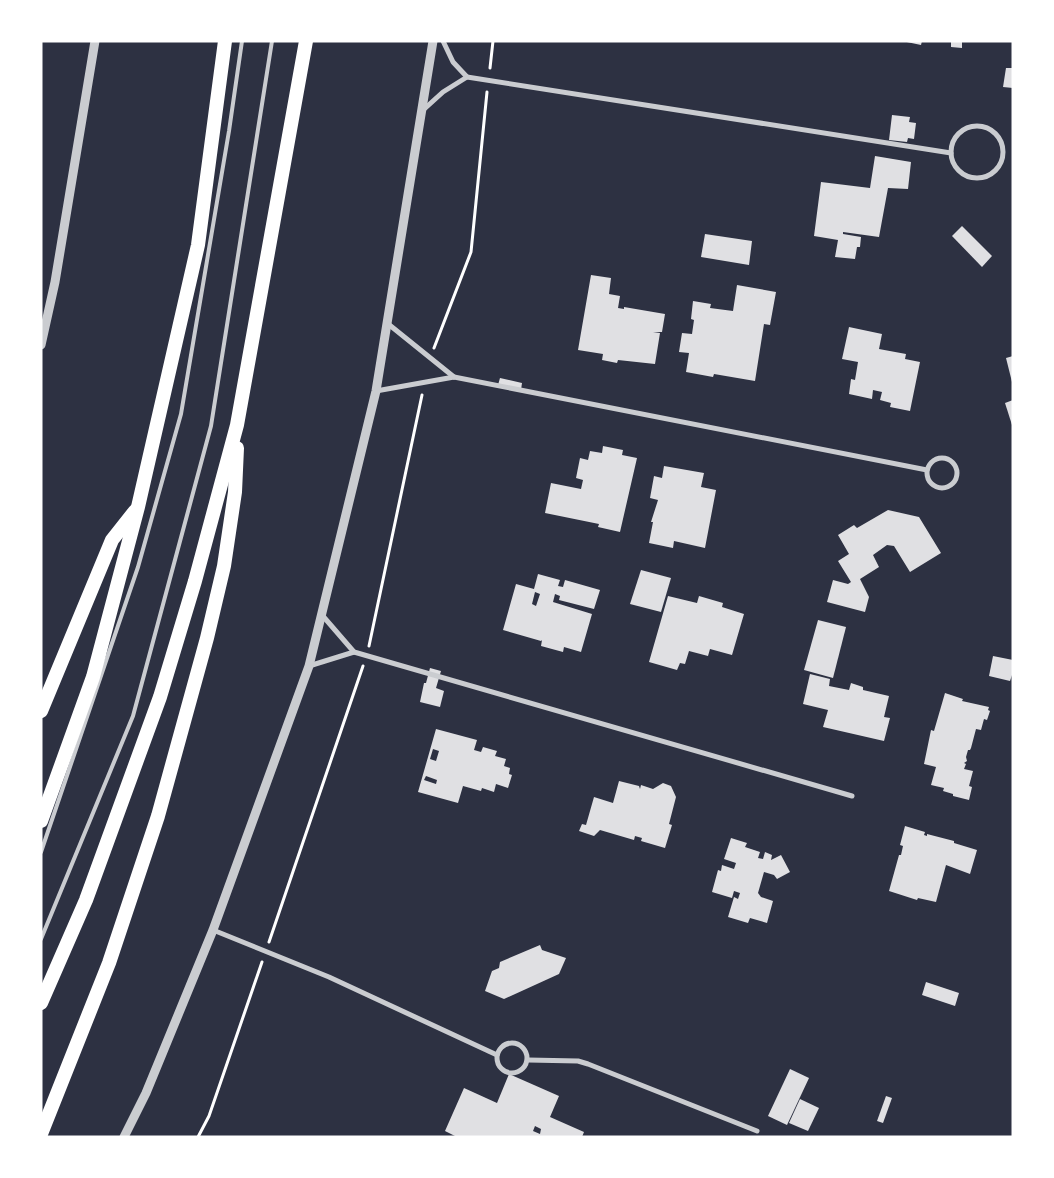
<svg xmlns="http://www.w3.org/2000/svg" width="1054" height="1178" font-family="'Crimson Pro',serif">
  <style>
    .building { fill: #e0e0e3; fill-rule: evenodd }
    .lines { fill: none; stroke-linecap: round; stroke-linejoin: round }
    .path { stroke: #fff; stroke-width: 3 }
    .service { stroke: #caccd0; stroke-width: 4 }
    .minor { stroke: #caccd0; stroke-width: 5 }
    .tertiary { stroke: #caccd0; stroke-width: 9 }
    .trunk { stroke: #fff; stroke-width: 14 }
  </style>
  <rect width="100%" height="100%" fill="#2d3142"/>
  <g class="building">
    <path d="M 902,41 L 922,41 L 921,45 Z"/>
    <path d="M 951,41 L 962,41 L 962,48 L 951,47 Z"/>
    <path d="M 1006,68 L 1013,68 L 1013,88 L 1003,87 Z"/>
    <path d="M 892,115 L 910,117 L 909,122 L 916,123 L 914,139 L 908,138 L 907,142 L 889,140 Z"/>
    <path d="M 875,156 L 911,162 L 908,189 L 888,188 L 879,237 L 843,232 L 843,234 L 861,237 L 860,247 L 857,247 L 855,259 L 835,257 L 838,240 L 814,236 L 821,182 L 870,188 Z"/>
    <path d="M 962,226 L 992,256 L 982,267 L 952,236 Z"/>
    <path d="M 705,234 L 752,241 L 749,265 L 701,257 Z"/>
    <path d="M 591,275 L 611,278 L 609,294 L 620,296 L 618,308 L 624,309 L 624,307 L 665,314 L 662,332 L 653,332 L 660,333 L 655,364 L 618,360 L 617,363 L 602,360 L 603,354 L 578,350 Z"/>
    <path d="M 737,285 L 776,292 L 770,325 L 764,324 L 755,381 L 714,374 L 713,377 L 686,372 L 689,353 L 679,352 L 682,333 L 692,334 L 694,320 L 691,319 L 693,301 L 711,304 L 710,308 L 733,311 Z"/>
    <path d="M 849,327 L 882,334 L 879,349 L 906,354 L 905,359 L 920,362 L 910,411 L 890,407 L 891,403 L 880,400 L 882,392 L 873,390 L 872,399 L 849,394 L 851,379 L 855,380 L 858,362 L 842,359 Z"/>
    <path d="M 1013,356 L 1013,382 L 1012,382 L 1006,358 Z"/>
    <path d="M 500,378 L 522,383 L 521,390 L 498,385 Z"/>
    <path d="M 1013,400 L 1013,425 L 1012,425 L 1005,403 Z"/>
    <path d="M 603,446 L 623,450 L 622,455 L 637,458 L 620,532 L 598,527 L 599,524 L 545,513 L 551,483 L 581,489 L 583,480 L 576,478 L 580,458 L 588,460 L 590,451 L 602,453 Z"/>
    <path d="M 664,466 L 704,473 L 701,487 L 716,490 L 705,548 L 674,541 L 673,548 L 649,543 L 653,522 L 651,522 L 658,500 L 650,498 L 654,476 L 662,478 Z"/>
    <path d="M 888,510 L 919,517 L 941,553 L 910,572 L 894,546 L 887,545 L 873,555 L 879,567 L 860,579 L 869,597 L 865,612 L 827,602 L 833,580 L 848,584 L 851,582 L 838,561 L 849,554 L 838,535 L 854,525 L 857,528 Z"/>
    <path d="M 641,570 L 671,578 L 661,612 L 630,604 Z"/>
    <path d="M 538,574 L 560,580 L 558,586 L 563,587 L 565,580 L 600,590 L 594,609 L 559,600 L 560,596 L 555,594 L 553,602 L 592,614 L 581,652 L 564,647 L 563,652 L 541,646 L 542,640 L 541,641 L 503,630 L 516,584 L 534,589 ZM 535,592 L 540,594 L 536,606 L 532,604 Z"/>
    <path d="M 668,596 L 697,603 L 699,596 L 723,603 L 722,607 L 744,614 L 732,655 L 710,649 L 708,656 L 689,651 L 685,664 L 680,663 L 677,670 L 649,662 Z"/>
    <path d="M 818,620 L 846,627 L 833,678 L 804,670 Z"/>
    <path d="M 993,656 L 1013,660 L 1013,672 L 1010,681 L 989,676 Z"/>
    <path d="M 430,668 L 441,671 L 436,688 L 444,691 L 440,707 L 420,702 L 424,683 L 426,683 Z"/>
    <path d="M 810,674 L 830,679 L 829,686 L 849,690 L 851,683 L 863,687 L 863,690 L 889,696 L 884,717 L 890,718 L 884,741 L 823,727 L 828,710 L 803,704 Z"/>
    <path d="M 945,693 L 963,699 L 962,701 L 989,707 L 988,710 L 990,711 L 987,720 L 984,719 L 981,730 L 976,729 L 971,748 L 970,750 L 968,750 L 966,757 L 967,761 L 964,763 L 966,764 L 964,769 L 973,771 L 969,786 L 972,787 L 969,800 L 953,796 L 953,794 L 943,791 L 944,788 L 931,785 L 936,767 L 924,764 L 931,730 L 934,731 Z"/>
    <path d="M 436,729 L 477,740 L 474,750 L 481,752 L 483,747 L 497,751 L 495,756 L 506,759 L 504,766 L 510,768 L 509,774 L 512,775 L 508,788 L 496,784 L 494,792 L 482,788 L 481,791 L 463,786 L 458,803 L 418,792 ZM 433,749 L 439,751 L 436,761 L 430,759 ZM 426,776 L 437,780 L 436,784 L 424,780 Z"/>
    <path d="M 619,781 L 639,786 L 640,789 L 641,785 L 653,789 L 663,783 L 671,786 L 676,797 L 669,824 L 672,825 L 665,848 L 641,841 L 642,838 L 635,836 L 634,840 L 600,830 L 594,836 L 579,831 L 582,824 L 586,825 L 594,797 L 613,803 Z"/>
    <path d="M 905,826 L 925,832 L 924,835 L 927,836 L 927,834 L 954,841 L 954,843 L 977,850 L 970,874 L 946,865 L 936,902 L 918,898 L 917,900 L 889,891 L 899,855 L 901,855 L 903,846 L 900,845 Z"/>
    <path d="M 731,838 L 747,843 L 745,847 L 760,852 L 758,858 L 763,859 L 765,852 L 772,855 L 771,860 L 781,855 L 790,872 L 777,879 L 774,875 L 764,872 L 758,893 L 761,897 L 773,901 L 767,923 L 750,918 L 748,923 L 728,917 L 734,897 L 738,899 L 740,893 L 734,891 L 732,898 L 712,892 L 718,870 L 721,871 L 722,865 L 734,869 L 736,863 L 724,859 Z"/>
    <path d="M 540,945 L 542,950 L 566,958 L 559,974 L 504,999 L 485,991 L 492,971 L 499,968 L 500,962 Z"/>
    <path d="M 926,982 L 959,993 L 955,1006 L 922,995 Z"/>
    <path d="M 790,1069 L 809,1078 L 787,1125 L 768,1116 Z"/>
    <path d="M 509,1074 L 559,1096 L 550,1117 L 584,1132 L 582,1137 L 457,1137 L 445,1131 L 464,1088 L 497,1103 ZM 535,1126 L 541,1129 L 540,1134 L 533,1131 Z"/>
    <path d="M 886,1096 L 892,1098 L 883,1123 L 877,1121 Z"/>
    <path d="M 800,1099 L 819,1108 L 808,1131 L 789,1123 Z"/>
  </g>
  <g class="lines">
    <g class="path">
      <path d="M 490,68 L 493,41"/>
      <path d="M 434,348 L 471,252 L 487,92"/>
      <path d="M 369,646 L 422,395"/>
      <path d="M 269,942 L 363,666"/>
      <path d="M 198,1137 L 209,1116 L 262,962"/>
    </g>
    <g class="service">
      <path d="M 41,852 L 138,567 L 181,414 L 229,131 L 242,41"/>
      <path d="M 41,939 L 133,716 L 211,426 L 272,41"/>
    </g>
    <g class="minor">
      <path d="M 443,41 L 453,62 L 467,77 L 951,153"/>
      <path d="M 422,111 L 443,92 L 467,77"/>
      <circle cx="977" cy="152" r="26"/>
      <path d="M 387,323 L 454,377"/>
      <path d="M 376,391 L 454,377 L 927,470"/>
      <circle cx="942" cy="473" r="15"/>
      <path d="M 322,615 L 354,652 L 852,796"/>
      <path d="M 309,666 L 354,652"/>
      <path d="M 213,930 L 329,977 L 497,1055"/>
      <circle cx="512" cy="1058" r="15"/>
      <path d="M 528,1060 L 578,1061 L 588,1064 L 757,1131"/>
    </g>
    <g class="tertiary">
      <path d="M 41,345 L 55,282 L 95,41"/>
      <path d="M 124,1137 L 146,1093 L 213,930 L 309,666 L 376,391 L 433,41"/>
    </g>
    <g class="trunk">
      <path d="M 41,711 L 112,540 L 135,511"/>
      <path d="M 41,821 L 93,677 L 138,507 L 198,245 L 225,41"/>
      <path d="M 41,1003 L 86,900 L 160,697 L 195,581 L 237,425 L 306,41"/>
      <path d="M 41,1134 L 109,963 L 158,816 L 207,638 L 224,566 L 235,492 L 237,448"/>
    </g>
  </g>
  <rect width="1054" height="1178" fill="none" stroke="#ffffff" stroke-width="85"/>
</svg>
